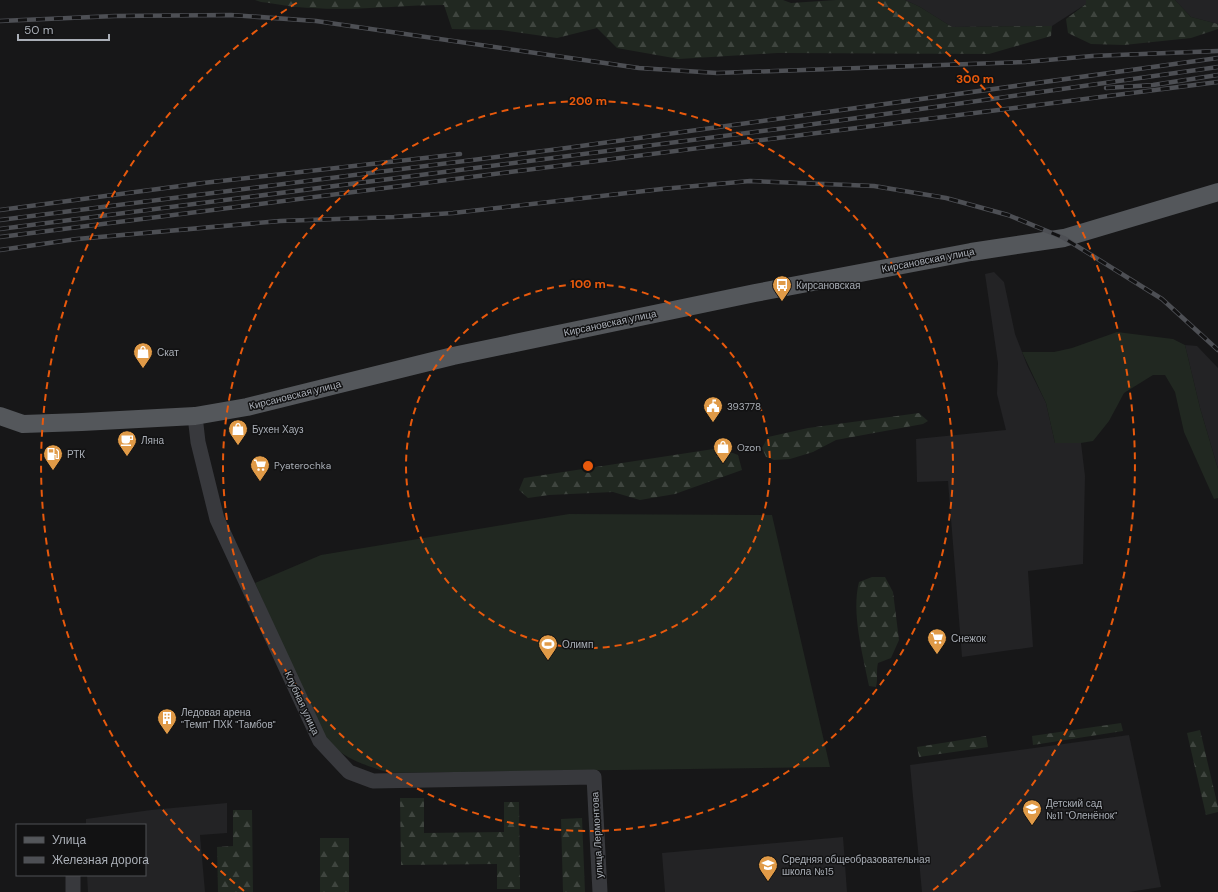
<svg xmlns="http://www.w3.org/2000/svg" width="1218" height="892" font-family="'DM Sans',sans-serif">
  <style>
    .built { fill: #232325 }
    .grass { fill: #212821 }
    .forest { fill: url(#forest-firs) }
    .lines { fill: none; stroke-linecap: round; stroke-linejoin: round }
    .minor { stroke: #38393d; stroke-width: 15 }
    .major { stroke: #54575b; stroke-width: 18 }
    .rail-casing { stroke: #4d4f54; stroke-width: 4.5 }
    .rail { stroke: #121213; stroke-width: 3; stroke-dasharray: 9; stroke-linecap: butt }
    .ring { fill: none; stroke: #e8590c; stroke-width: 2; stroke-dasharray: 7 5 }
    .labels { text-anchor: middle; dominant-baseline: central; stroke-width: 3; stroke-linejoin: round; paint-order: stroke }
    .street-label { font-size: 10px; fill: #aaafb7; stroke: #121213 }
    .poi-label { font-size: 10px; fill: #aaafb7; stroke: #121213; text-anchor: start }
    .centre { fill: #e8590c; stroke: #121213; stroke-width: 2 }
    .ring-label { font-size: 12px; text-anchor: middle; font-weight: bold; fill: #e8590c; stroke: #121213; stroke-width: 3; stroke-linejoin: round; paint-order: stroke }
  </style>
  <defs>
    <pattern id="forest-firs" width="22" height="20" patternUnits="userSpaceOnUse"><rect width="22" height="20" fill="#212821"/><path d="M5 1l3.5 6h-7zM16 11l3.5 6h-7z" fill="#3f453f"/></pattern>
  </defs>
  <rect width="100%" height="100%" fill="#171718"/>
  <g class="built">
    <path d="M 905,0 L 1086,0 L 1086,4 L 1052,26 L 952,27 L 920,7 Z"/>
    <path d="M 1175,0 L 1218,0 L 1218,24 L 1191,17 Z"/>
    <path d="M 994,272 L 1004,282 L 1015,334 L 1027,365 L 1046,403 L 1055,443 L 1081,443 L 1085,476 L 1083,564 L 1028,571 L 1033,647 L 962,657 L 948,481 L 917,482 L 916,439 L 1006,430 L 997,394 L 998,363 L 985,274 Z"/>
    <path d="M 1185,345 L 1197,346 L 1218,368 L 1218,469 L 1200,408 Z"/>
    <path d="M 1129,735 L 1161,887 L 1129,892 L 922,892 L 910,765 Z"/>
    <path d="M 227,803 L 227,833 L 200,835 L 205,892 L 88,892 L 87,875 L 145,875 L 145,825 L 86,825 L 86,819 L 151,810 Z"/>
    <path d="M 843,837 L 847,892 L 665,892 L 662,853 Z"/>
  </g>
  <g class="grass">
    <path d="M 1117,332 L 1173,339 L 1185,345 L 1200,408 L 1218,469 L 1218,498 L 1214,499 L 1184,432 L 1175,392 L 1165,375 L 1153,375 L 1124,393 L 1109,421 L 1093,441 L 1081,443 L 1055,443 L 1046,403 L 1022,352 L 1054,352 L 1072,348 Z"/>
    <path d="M 569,514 L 772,515 L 830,767 L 390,773 C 361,764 347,760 324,739 L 255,583 L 321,555 Z"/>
  </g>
  <g class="forest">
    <path d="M 255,0 L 783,0 L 791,3 L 836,0 L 905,0 L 920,7 L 952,27 L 1052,26 L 1051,36 L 989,54 L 777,53 L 679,59 L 617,48 L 597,28 L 557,38 L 501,30 L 452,29 L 444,5 C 400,5 356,11 313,8 C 295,8 278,4 261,2 Z"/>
    <path d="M 1086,0 L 1175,0 L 1191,17 L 1218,24 L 1218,29 L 1191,38 L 1124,45 L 1091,44 L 1068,33 L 1066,19 L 1086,4 Z"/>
    <path d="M 919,413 L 928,421 L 923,424 L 836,440 L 813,452 L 790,459 L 774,460 L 766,457 L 762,448 L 768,437 L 808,428 Z"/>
    <path d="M 720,448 L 738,455 L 742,470 L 675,494 L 640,500 L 613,492 L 549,495 L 528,498 L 519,490 L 524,478 Z"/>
    <path d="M 872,577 L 885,577 L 893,592 L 899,640 L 891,658 L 878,663 C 876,671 878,679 876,687 L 869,686 C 863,655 851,613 859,582 Z"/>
    <path d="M 1121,723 L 1123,731 L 1033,745 L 1032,736 Z"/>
    <path d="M 1200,730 L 1218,807 L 1218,812 L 1206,815 L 1187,733 Z"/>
    <path d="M 986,736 L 988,747 L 919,757 L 917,747 Z"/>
    <path d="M 400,798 L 424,798 L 424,833 L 504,832 L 504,802 L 519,802 L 520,889 L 497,889 L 497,864 L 401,865 Z"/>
    <path d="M 233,810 L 252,810 L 253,892 L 218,892 L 217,847 L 233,846 Z"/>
    <path d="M 582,818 L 585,892 L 563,892 L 561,819 Z"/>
    <rect x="320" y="838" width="29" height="54"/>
  </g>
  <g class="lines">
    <g class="minor">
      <path d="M 195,416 L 198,442 L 217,519 L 320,741 L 349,772 L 373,781 L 594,777 L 600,892"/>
      <path d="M 73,875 L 73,892"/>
    </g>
    <path class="major" d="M 0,416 L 23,424 L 82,422 L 195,416 L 247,407 L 453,356 L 755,293 L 971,252 L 1064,238 L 1218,192"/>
    <g class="rail-casing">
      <g id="rail">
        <path d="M 0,21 L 115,16 L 231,15 L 316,21 L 639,68 L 717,73 L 1025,62 L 1092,56 L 1218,51"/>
        <path d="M 1106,88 L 1153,85 L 1218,75"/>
        <path d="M 0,210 L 203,183 L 460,154"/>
        <path d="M 0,220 L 559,149 L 1218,58"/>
        <path d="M 0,229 L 786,128 L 1218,67"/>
        <path d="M 0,237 L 1218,82"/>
        <path d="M 0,250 L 77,239 L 280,221 L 394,217 L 453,213 L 662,189 L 750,181 L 874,186 L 946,198 L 1008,215 L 1064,238 L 1162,299 L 1218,350"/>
      </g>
    </g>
    <use href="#rail" class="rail"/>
  </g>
  <g class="ring">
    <circle cx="588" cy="466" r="182"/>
    <circle cx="588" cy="466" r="365"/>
    <path d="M244 891A547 547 0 0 1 298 2M878 2A547 547 0 0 1 932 891"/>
  </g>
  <defs>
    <g id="bus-pin" transform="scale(1)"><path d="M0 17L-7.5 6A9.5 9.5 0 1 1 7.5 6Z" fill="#e09a47" stroke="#121213"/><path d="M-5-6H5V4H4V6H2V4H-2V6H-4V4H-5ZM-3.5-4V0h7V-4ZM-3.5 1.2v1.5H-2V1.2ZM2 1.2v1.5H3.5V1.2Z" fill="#fff"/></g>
    <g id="shop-pin" transform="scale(1)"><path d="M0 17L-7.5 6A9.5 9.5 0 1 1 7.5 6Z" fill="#e09a47" stroke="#121213"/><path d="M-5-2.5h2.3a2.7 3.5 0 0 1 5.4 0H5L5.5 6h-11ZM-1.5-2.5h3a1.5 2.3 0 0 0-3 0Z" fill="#fff"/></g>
    <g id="civic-pin" transform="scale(1)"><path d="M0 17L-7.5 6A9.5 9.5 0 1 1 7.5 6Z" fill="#e09a47" stroke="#121213"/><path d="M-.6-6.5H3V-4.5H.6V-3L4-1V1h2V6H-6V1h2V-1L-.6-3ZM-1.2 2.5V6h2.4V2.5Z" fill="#fff"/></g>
    <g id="cafe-pin" transform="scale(1)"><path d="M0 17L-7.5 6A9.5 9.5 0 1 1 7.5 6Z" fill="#e09a47" stroke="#121213"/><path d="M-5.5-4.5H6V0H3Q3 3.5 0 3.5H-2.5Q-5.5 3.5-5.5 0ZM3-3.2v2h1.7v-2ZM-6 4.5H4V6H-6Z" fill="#fff"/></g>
    <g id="fuel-pin" transform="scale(1)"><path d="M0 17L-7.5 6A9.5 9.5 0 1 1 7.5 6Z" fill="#e09a47" stroke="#121213"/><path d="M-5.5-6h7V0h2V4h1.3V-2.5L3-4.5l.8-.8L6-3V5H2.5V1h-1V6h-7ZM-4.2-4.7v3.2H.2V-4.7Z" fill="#fff"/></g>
    <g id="supermarket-pin" transform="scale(1)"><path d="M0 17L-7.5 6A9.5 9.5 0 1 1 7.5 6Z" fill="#e09a47" stroke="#121213"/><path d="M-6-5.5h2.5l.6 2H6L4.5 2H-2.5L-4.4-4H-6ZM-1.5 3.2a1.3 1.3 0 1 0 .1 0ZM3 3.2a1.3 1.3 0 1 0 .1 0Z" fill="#fff"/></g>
    <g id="stadium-pin" transform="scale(1)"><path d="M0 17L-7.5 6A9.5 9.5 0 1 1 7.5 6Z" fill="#e09a47" stroke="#121213"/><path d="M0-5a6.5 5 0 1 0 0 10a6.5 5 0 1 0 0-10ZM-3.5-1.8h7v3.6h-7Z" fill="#fff"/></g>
    <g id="building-pin" transform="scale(1)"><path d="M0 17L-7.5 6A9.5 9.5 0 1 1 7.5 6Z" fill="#e09a47" stroke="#121213"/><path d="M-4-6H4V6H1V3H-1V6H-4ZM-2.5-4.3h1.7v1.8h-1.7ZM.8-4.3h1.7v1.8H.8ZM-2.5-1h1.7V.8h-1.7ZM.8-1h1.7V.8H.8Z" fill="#fff"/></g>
    <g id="school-pin" transform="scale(1)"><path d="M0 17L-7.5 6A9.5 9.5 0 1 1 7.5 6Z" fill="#e09a47" stroke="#121213"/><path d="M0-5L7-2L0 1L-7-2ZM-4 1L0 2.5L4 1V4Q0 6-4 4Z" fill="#fff"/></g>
  </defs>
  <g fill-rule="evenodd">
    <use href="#bus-pin" x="782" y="285"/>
    <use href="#shop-pin" x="143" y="352"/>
    <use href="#civic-pin" x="713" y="406"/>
    <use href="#shop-pin" x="238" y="429"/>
    <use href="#cafe-pin" x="127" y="440"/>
    <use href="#shop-pin" x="723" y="447"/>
    <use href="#fuel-pin" x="53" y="454"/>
    <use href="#supermarket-pin" x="260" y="465"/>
    <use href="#supermarket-pin" x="937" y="638"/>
    <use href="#stadium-pin" x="548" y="644"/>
    <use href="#building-pin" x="167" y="718"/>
    <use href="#school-pin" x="1032" y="809"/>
    <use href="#school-pin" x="768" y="865"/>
  </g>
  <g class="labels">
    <g class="street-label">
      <text transform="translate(928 260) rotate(-11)">Кирсановская улица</text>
      <text transform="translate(610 323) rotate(-12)">Кирсановская улица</text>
      <text transform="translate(295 395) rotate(-14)">Кирсановская улица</text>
      <text transform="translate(302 703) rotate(65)">Клубная улица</text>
      <text transform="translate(597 835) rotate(-93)">улица Лермонтова</text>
    </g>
    <g class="poi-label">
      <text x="796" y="285">Кирсановская</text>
      <text x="157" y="352">Скат</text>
      <text x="727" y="406">393778</text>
      <text x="252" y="429">Бухен Хауз</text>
      <text x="141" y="440">Ляна</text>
      <text x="737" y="447">Ozon</text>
      <text x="67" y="454">РТК</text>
      <text x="274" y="465">Pyaterochka</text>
      <text x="951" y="638">Снежок</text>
      <text x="562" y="644">Олимп</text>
      <text x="181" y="712">Ледовая арена<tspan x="181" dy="12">"Темп" ПХК "Тамбов"</tspan></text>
      <text x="1046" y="803">Детский сад<tspan x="1046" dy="12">№11 "Оленёнок"</tspan></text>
      <text x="782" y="859">Средняя общеобразовательная<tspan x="782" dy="12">школа №15</tspan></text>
    </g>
  </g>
  <circle cx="588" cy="466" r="6" class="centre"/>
  <g class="ring-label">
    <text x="975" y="83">300 m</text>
    <text x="588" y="105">200 m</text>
    <text x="588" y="288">100 m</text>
  </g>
  <rect x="16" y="824" width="130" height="52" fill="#121213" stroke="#4f5155"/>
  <rect x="24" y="837" width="20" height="6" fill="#54575b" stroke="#4f5155"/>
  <text x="52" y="844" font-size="12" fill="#aaafb7">Улица</text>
  <rect x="24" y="857" width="20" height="6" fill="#4d4f54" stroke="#4f5155"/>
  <text x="52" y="864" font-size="12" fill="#aaafb7">Железная дорога</text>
  <path d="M18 34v6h91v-6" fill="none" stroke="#aaafb7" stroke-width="2"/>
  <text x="24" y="34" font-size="12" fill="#aaafb7" stroke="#121213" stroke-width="3" paint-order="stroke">50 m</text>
</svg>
